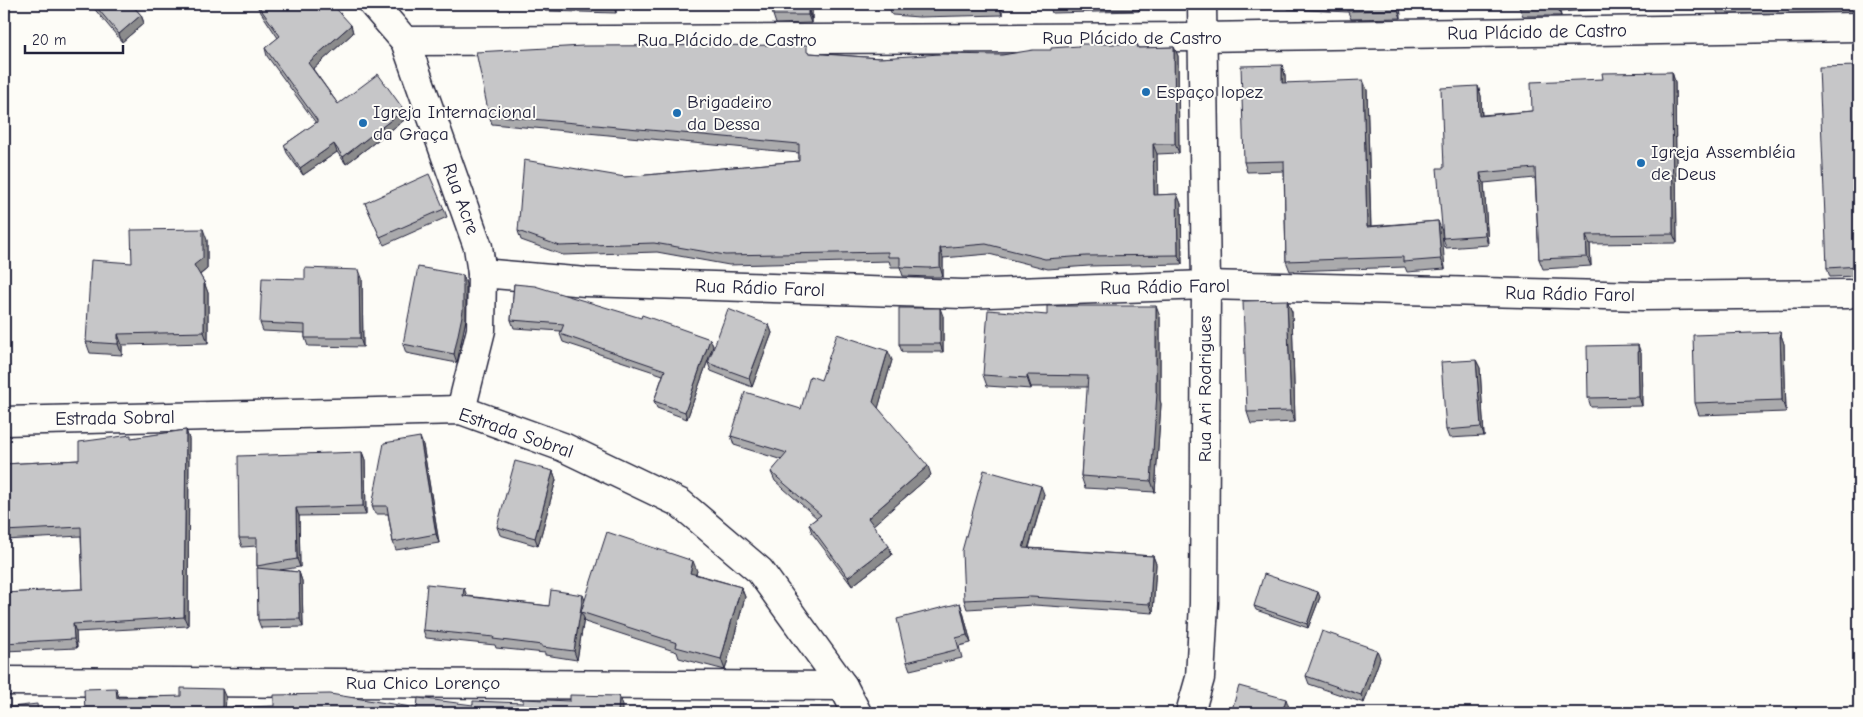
<svg xmlns="http://www.w3.org/2000/svg" width="1863" height="717" font-family="'Comic Neue',sans-serif">
  <style>
    .lines { fill: none; stroke-linecap: round; stroke-linejoin: round }
    .minor-casing { stroke: #22223b; stroke-width: 31 }
    .tertiary-casing { stroke: #22223b; stroke-width: 31 }
    .minor { stroke: #fdfcf7; stroke-width: 28 }
    .tertiary { stroke: #fdfcf7; stroke-width: 28 }
    .wall { fill: #aaaaac; stroke: #22223b }
    .shaded-wall { fill: #8b8b8c; stroke: #22223b }
    .building { fill: #c6c6c8; stroke: #22223b }
    .poi-dot { fill: #1f6fb2; stroke: #fdfcf7; stroke-width: 2 }
    .labels { text-anchor: middle; dominant-baseline: central; stroke-width: 4; stroke-linejoin: round; paint-order: stroke }
    .street-label { font-size: 19px; fill: #22223b; stroke: #fdfcf7 }
    .poi-label { font-size: 19px; fill: #22223b; stroke: #fdfcf7; text-anchor: start }
  </style>
  <rect width="100%" height="100%" fill="#fdfcf7"/>
  <filter id="ink" filterUnits="userSpaceOnUse"><feTurbulence type="fractalNoise" baseFrequency=".02" numOctaves="2"/><feDisplacementMap in="SourceGraphic" scale="10" xChannelSelector="R" yChannelSelector="G"/><feConvolveMatrix kernelMatrix="1 2 1 2 8 2 1 2 1" color-interpolation-filters="sRGB"/></filter>
  <g filter="url(#ink)">
    <g class="lines">
      <g class="minor-casing">
        <g id="minor">
          <path d="M 373,4 L 405,41 L 478,247 L 482,273 L 481,330 L 461,410"/>
          <path d="M 405,41 L 1201,37 L 1859,27"/>
          <path d="M 482,273 L 586,282 L 963,294 L 1206,285 L 1643,296 L 1848,294"/>
          <path d="M 4,681 L 843,686"/>
          <path d="M 1190,713 L 1200,678 L 1204,603 L 1206,285 L 1202,4"/>
        </g>
      </g>
      <g class="tertiary-casing">
        <path id="tertiary" d="M 4,421 L 461,410 L 563,447 L 680,503 L 760,571 L 843,686 L 857,713"/>
      </g>
      <use href="#minor" class="minor"/>
      <use href="#tertiary" class="tertiary"/>
    </g>
    <g class="wall">
      <path d="M 91,4 L 131,4 L 141,15 L 144,23 L 122,42 L 92,6 Z"/>
      <path d="M 256,4 L 303,4 L 307,9 L 351,25 L 353,33 L 313,69 L 338,104 L 407,118 L 346,164 L 337,152 L 303,175 L 287,153 L 284,145 L 316,123 L 267,56 L 265,48 L 278,38 L 258,8 Z"/>
      <path d="M 543,4 L 616,4 L 616,13 L 545,11 Z"/>
      <path d="M 773,4 L 812,4 L 812,19 L 811,19 L 811,23 L 776,24 L 773,15 Z"/>
      <path d="M 1002,4 L 1002,15 L 919,17 L 892,15 L 889,7 Z"/>
      <path d="M 1049,4 L 1138,4 L 1139,11 L 1052,13 Z"/>
      <path d="M 1286,4 L 1400,4 L 1401,18 L 1351,19 L 1348,12 L 1288,9 Z"/>
      <path d="M 1519,4 L 1669,4 L 1560,12 L 1561,16 L 1523,16 L 1519,7 Z"/>
      <path d="M 1714,4 L 1859,4 L 1859,12 L 1718,14 Z"/>
      <path d="M 1137,44 L 1139,48 L 1174,47 L 1178,56 L 1179,153 L 1157,154 L 1157,195 L 1177,194 L 1181,204 L 1182,264 L 1089,266 L 1048,269 L 989,254 L 943,258 L 943,277 L 932,277 L 903,276 L 900,267 L 891,267 L 889,261 L 729,265 L 657,252 L 563,255 L 521,240 L 518,231 L 625,177 L 799,161 L 799,153 L 492,124 L 489,115 L 810,53 L 880,58 L 1002,55 Z"/>
      <path d="M 1282,65 L 1285,75 L 1285,83 L 1367,90 L 1371,226 L 1438,221 L 1445,269 L 1407,272 L 1405,267 L 1290,271 L 1286,261 L 1284,171 L 1247,172 L 1244,162 Z"/>
      <path d="M 1859,66 L 1859,276 L 1830,277 L 1827,268 Z"/>
      <path d="M 1672,72 L 1675,82 L 1677,243 L 1590,244 L 1591,266 L 1543,269 L 1539,259 L 1535,178 L 1484,183 L 1488,245 L 1446,248 L 1443,238 L 1444,168 L 1478,86 L 1481,96 L 1482,115 L 1532,111 L 1603,79 Z"/>
      <path d="M 365,203 L 444,209 L 447,217 L 384,245 Z"/>
      <path d="M 207,240 L 207,269 L 200,275 L 204,282 L 208,293 L 208,343 L 122,345 L 122,355 L 90,353 L 86,342 L 132,263 Z"/>
      <path d="M 463,275 L 466,284 L 466,319 L 457,363 L 406,353 L 403,344 Z"/>
      <path d="M 362,278 L 363,347 L 308,346 L 305,338 L 305,333 L 263,331 L 260,323 L 305,279 Z"/>
      <path d="M 514,284 L 710,339 L 713,346 L 687,419 L 657,408 L 654,401 L 663,375 L 563,342 L 560,334 L 561,331 L 514,328 L 511,320 Z"/>
      <path d="M 1287,300 L 1292,312 L 1295,422 L 1251,424 L 1247,412 Z"/>
      <path d="M 1047,315 L 1160,317 L 1160,400 L 1161,404 L 1155,492 L 1085,488 L 1081,476 L 1088,387 L 1031,387 L 1031,389 L 987,386 L 983,375 Z"/>
      <path d="M 943,316 L 943,352 L 902,352 L 899,344 Z"/>
      <path d="M 769,325 L 772,333 L 752,387 L 711,371 L 708,363 Z"/>
      <path d="M 1780,332 L 1784,344 L 1786,412 L 1699,415 L 1695,403 Z"/>
      <path d="M 1641,353 L 1642,406 L 1591,407 L 1588,398 Z"/>
      <path d="M 892,360 L 878,408 L 931,475 L 873,525 L 892,555 L 852,586 L 812,533 L 809,524 L 817,518 L 775,481 L 771,472 L 782,460 L 734,445 L 731,436 L 801,409 L 821,380 Z"/>
      <path d="M 1476,360 L 1480,368 L 1484,436 L 1449,438 L 1446,430 Z"/>
      <path d="M 186,430 L 189,439 L 188,626 L 76,632 L 77,648 L 4,651 L 4,593 L 83,589 L 81,536 L 4,540 L 4,464 L 79,460 L 133,438 Z"/>
      <path d="M 423,445 L 439,543 L 396,550 L 393,542 L 388,514 L 375,514 L 372,506 Z"/>
      <path d="M 362,452 L 365,460 L 366,515 L 299,516 L 300,567 L 280,570 L 299,572 L 302,581 L 303,627 L 261,628 L 258,620 L 258,568 L 257,566 L 257,546 L 242,547 L 239,538 Z"/>
      <path d="M 553,471 L 556,480 L 538,546 L 500,535 L 497,527 Z"/>
      <path d="M 1044,494 L 1029,548 L 1153,556 L 1156,564 L 1153,613 L 1034,605 L 967,609 L 964,600 Z"/>
      <path d="M 697,571 L 696,574 L 741,587 L 745,597 L 725,670 L 679,658 L 677,652 L 585,622 L 584,618 L 577,660 L 545,655 L 545,653 L 496,648 L 495,645 L 426,638 L 423,630 L 467,596 L 549,606 L 585,600 Z"/>
      <path d="M 1320,597 L 1308,628 L 1256,610 L 1254,606 Z"/>
      <path d="M 960,603 L 963,612 L 971,643 L 959,646 L 962,658 L 910,670 L 907,662 Z"/>
      <path d="M 1380,658 L 1364,703 L 1309,684 L 1306,676 Z"/>
    </g>
    <g class="shaded-wall">
      <path d="M 613,4 L 616,4 L 616,13 L 613,5 Z"/>
      <path d="M 809,4 L 812,4 L 812,19 L 809,11 Z"/>
      <path d="M 999,4 L 1002,4 L 1002,15 L 999,6 Z"/>
      <path d="M 1136,4 L 1138,4 L 1139,11 Z"/>
      <path d="M 1398,4 L 1400,4 L 1401,18 L 1398,10 Z"/>
      <path d="M 1557,4 L 1560,12 L 1561,16 L 1557,7 Z"/>
      <path d="M 808,11 L 811,19 L 811,23 L 808,15 Z"/>
      <path d="M 141,15 L 144,23 L 122,42 L 119,34 Z"/>
      <path d="M 351,25 L 353,33 L 311,71 L 308,63 Z"/>
      <path d="M 1174,47 L 1178,56 L 1179,153 L 1175,144 Z"/>
      <path d="M 1282,65 L 1285,75 L 1286,93 L 1282,83 Z"/>
      <path d="M 1672,72 L 1675,82 L 1677,243 L 1673,234 Z"/>
      <path d="M 1363,80 L 1367,90 L 1371,236 L 1367,227 Z"/>
      <path d="M 1478,86 L 1481,96 L 1482,125 L 1479,116 Z"/>
      <path d="M 404,110 L 407,118 L 346,164 L 343,157 Z"/>
      <path d="M 334,144 L 337,152 L 303,175 L 300,168 Z"/>
      <path d="M 1153,144 L 1157,154 L 1158,204 L 1154,195 Z"/>
      <path d="M 1480,173 L 1484,183 L 1488,245 L 1485,235 Z"/>
      <path d="M 1177,194 L 1181,204 L 1182,264 L 1178,255 Z"/>
      <path d="M 1438,221 L 1442,231 L 1445,269 L 1441,259 Z"/>
      <path d="M 203,229 L 207,240 L 207,269 L 198,276 L 194,265 Z"/>
      <path d="M 1586,235 L 1590,244 L 1591,266 L 1587,257 Z"/>
      <path d="M 940,248 L 943,258 L 943,277 L 940,267 Z"/>
      <path d="M 359,270 L 362,278 L 363,347 L 360,338 Z"/>
      <path d="M 463,275 L 466,284 L 466,319 L 457,363 L 454,354 Z"/>
      <path d="M 204,282 L 208,293 L 208,343 L 204,332 Z"/>
      <path d="M 1287,300 L 1292,312 L 1295,422 L 1291,411 Z"/>
      <path d="M 1156,306 L 1160,317 L 1160,400 L 1161,404 L 1155,492 L 1151,481 L 1156,392 Z"/>
      <path d="M 940,308 L 943,316 L 943,352 L 940,344 Z"/>
      <path d="M 769,325 L 772,333 L 752,387 L 749,378 Z"/>
      <path d="M 1780,332 L 1784,344 L 1786,412 L 1782,400 Z"/>
      <path d="M 118,334 L 122,345 L 122,355 L 118,344 Z"/>
      <path d="M 710,339 L 713,346 L 687,419 L 685,412 Z"/>
      <path d="M 1638,345 L 1641,353 L 1642,406 L 1639,397 Z"/>
      <path d="M 888,351 L 892,360 L 877,412 L 873,402 Z"/>
      <path d="M 1476,360 L 1480,368 L 1484,436 L 1481,427 Z"/>
      <path d="M 1027,375 L 1031,387 L 1031,389 L 1027,378 Z"/>
      <path d="M 186,430 L 189,439 L 188,626 L 184,617 Z"/>
      <path d="M 420,437 L 423,445 L 439,543 L 436,534 Z"/>
      <path d="M 362,452 L 365,460 L 366,515 L 363,506 Z"/>
      <path d="M 928,466 L 931,475 L 871,527 L 868,518 Z"/>
      <path d="M 553,471 L 556,480 L 538,546 L 535,538 Z"/>
      <path d="M 1041,486 L 1044,494 L 1026,556 L 1023,548 Z"/>
      <path d="M 296,508 L 299,516 L 300,567 L 297,559 Z"/>
      <path d="M 889,546 L 892,555 L 852,586 L 848,577 Z"/>
      <path d="M 1153,556 L 1156,564 L 1153,613 L 1150,604 Z"/>
      <path d="M 693,561 L 697,571 L 693,583 L 690,573 Z"/>
      <path d="M 299,572 L 302,581 L 303,627 L 300,619 Z"/>
      <path d="M 741,587 L 745,597 L 725,670 L 721,659 Z"/>
      <path d="M 464,588 L 467,596 L 463,596 Z"/>
      <path d="M 1318,592 L 1320,597 L 1308,628 L 1307,624 Z"/>
      <path d="M 583,595 L 586,603 L 581,612 L 584,618 L 577,660 L 574,651 Z"/>
      <path d="M 960,603 L 963,612 L 971,643 L 967,635 Z"/>
      <path d="M 73,624 L 76,632 L 77,648 L 74,639 Z"/>
      <path d="M 1377,650 L 1380,658 L 1364,703 L 1361,695 Z"/>
      <path d="M 116,688 L 119,697 L 120,707 L 117,698 Z"/>
      <path d="M 222,689 L 226,698 L 225,713 L 222,708 Z"/>
      <path d="M 619,696 L 622,705 L 622,713 L 618,713 Z"/>
      <path d="M 1286,699 L 1291,713 L 1282,713 Z"/>
    </g>
    <g class="building">
      <path d="M 94,4 L 131,4 L 141,15 L 119,34 Z"/>
      <path d="M 257,4 L 303,4 L 307,9 L 312,4 L 332,4 L 351,25 L 308,63 L 338,104 L 378,74 L 404,110 L 343,157 L 334,144 L 300,168 L 284,145 L 317,122 L 317,120 L 265,48 L 280,36 Z"/>
      <path d="M 577,4 L 613,4 L 613,5 Z"/>
      <path d="M 773,4 L 809,4 L 809,11 L 808,11 L 808,15 L 773,15 Z"/>
      <path d="M 889,4 L 999,4 L 999,6 L 916,8 L 889,7 Z"/>
      <path d="M 1049,4 L 1096,4 L 1049,5 Z"/>
      <path d="M 1339,4 L 1398,4 L 1398,10 L 1348,11 L 1348,4 Z"/>
      <rect x="1519" y="4" width="38" height="3"/>
      <path d="M 1079,44 L 1137,44 L 1138,48 L 1174,47 L 1175,144 L 1153,144 L 1154,195 L 1177,194 L 1178,255 L 1086,256 L 1045,259 L 986,244 L 940,248 L 940,267 L 929,268 L 900,267 L 900,257 L 888,257 L 888,252 L 725,255 L 654,243 L 560,246 L 518,231 L 524,160 L 625,177 L 799,161 L 799,144 L 489,115 L 476,52 L 583,46 L 807,45 L 807,52 L 809,53 L 880,58 L 940,54 L 1002,55 L 1033,50 L 1051,50 L 1051,48 L 1079,46 Z"/>
      <path d="M 1282,65 L 1282,83 L 1363,80 L 1367,227 L 1438,221 L 1441,259 L 1403,262 L 1403,257 L 1286,261 L 1284,161 L 1244,162 L 1241,66 Z"/>
      <path d="M 1859,66 L 1859,266 L 1827,268 L 1819,67 Z"/>
      <path d="M 1672,72 L 1673,234 L 1586,235 L 1587,257 L 1539,259 L 1535,168 L 1480,173 L 1485,235 L 1443,238 L 1437,168 L 1444,168 L 1441,88 L 1478,86 L 1479,116 L 1532,111 L 1531,82 L 1603,79 L 1602,73 Z"/>
      <path d="M 429,174 L 444,209 L 380,237 L 365,203 Z"/>
      <path d="M 203,229 L 203,258 L 194,265 L 204,282 L 204,332 L 118,334 L 118,344 L 86,342 L 91,260 L 132,263 L 131,230 Z"/>
      <path d="M 418,267 L 463,275 L 463,311 L 454,354 L 403,344 Z"/>
      <path d="M 305,268 L 359,270 L 360,338 L 305,338 L 305,325 L 260,323 L 262,278 L 305,279 Z"/>
      <path d="M 514,284 L 535,286 L 641,318 L 642,315 L 710,339 L 685,412 L 654,401 L 665,370 L 560,334 L 564,324 L 511,320 Z"/>
      <path d="M 1287,300 L 1291,411 L 1247,412 L 1243,301 Z"/>
      <path d="M 1047,306 L 1156,306 L 1156,392 L 1157,393 L 1151,481 L 1081,476 L 1088,376 L 1027,375 L 1027,378 L 983,375 L 988,310 L 1047,315 Z"/>
      <rect x="899" y="308" width="41" height="36"/>
      <path d="M 728,309 L 769,325 L 749,378 L 708,363 Z"/>
      <path d="M 1780,332 L 1782,400 L 1695,403 L 1693,335 Z"/>
      <path d="M 837,334 L 888,351 L 873,402 L 928,466 L 868,518 L 889,546 L 848,577 L 809,524 L 821,515 L 771,472 L 787,453 L 731,436 L 745,392 L 801,409 L 810,376 L 821,380 Z"/>
      <path d="M 1638,345 L 1639,397 L 1588,398 L 1587,346 Z"/>
      <path d="M 1476,360 L 1481,427 L 1446,430 L 1441,362 Z"/>
      <path d="M 186,430 L 184,617 L 73,624 L 74,639 L 4,643 L 4,593 L 83,589 L 81,527 L 4,531 L 4,464 L 79,460 L 79,442 L 131,435 L 131,438 Z"/>
      <path d="M 420,437 L 436,534 L 393,542 L 387,506 L 372,506 L 384,443 Z"/>
      <path d="M 362,452 L 363,506 L 296,508 L 297,559 L 257,566 L 257,538 L 239,538 L 238,456 Z"/>
      <path d="M 515,461 L 553,471 L 535,538 L 497,527 Z"/>
      <path d="M 984,470 L 1041,486 L 1023,548 L 1153,556 L 1150,604 L 1031,597 L 964,600 L 962,551 Z"/>
      <path d="M 607,532 L 693,561 L 690,573 L 741,587 L 721,659 L 676,647 L 677,643 L 581,612 Z"/>
      <path d="M 257,568 L 299,572 L 300,619 L 258,620 Z"/>
      <path d="M 1264,574 L 1318,592 L 1307,624 L 1254,606 Z"/>
      <path d="M 427,584 L 464,588 L 463,596 L 549,606 L 551,590 L 583,595 L 574,651 L 542,647 L 542,645 L 493,639 L 494,637 L 423,630 Z"/>
      <path d="M 960,603 L 967,635 L 956,638 L 959,649 L 907,662 L 897,619 Z"/>
      <path d="M 1322,631 L 1377,650 L 1361,695 L 1306,676 Z"/>
      <path d="M 1239,686 L 1286,699 L 1282,713 L 1231,713 Z"/>
      <path d="M 116,688 L 117,698 L 181,696 L 181,688 L 222,689 L 222,708 L 274,706 L 274,695 L 330,694 L 417,708 L 418,698 L 473,705 L 473,701 L 523,703 L 523,699 L 570,701 L 570,695 L 619,696 L 618,713 L 85,713 L 84,689 Z"/>
      <path d="M 37,704 L 38,713 L 4,713 L 4,708 Z"/>
      <path d="M 776,707 L 810,713 L 776,713 Z"/>
    </g>
  </g>
  <g class="poi-dot">
    <circle cx="1146" cy="92" r="5"/>
    <circle cx="677" cy="113" r="5"/>
    <circle cx="363" cy="123" r="5"/>
    <circle cx="1641" cy="163" r="5"/>
  </g>
  <g class="labels">
    <g class="street-label">
      <text transform="translate(1537 32) rotate(-1)">Rua Plácido de Castro</text>
      <text x="1132" y="38">Rua Plácido de Castro</text>
      <text x="727" y="40">Rua Plácido de Castro</text>
      <text transform="translate(461 199) rotate(70)">Rua Acre</text>
      <text transform="translate(1165 287) rotate(-1)">Rua Rádio Farol</text>
      <text transform="translate(760 288) rotate(2)">Rua Rádio Farol</text>
      <text transform="translate(1570 294) rotate(1)">Rua Rádio Farol</text>
      <text transform="translate(1205 389) rotate(-90)">Rua Ari Rodrigues</text>
      <text transform="translate(115 418) rotate(-1)">Estrada Sobral</text>
      <text transform="translate(516 433) rotate(19)">Estrada Sobral</text>
      <text x="423" y="683">Rua Chico Lorenço</text>
    </g>
    <g class="poi-label">
      <text x="1156" y="92">Espaço lopez</text>
      <text x="687" y="102">Brigadeiro<tspan x="687" dy="22">da Dessa</tspan></text>
      <text x="373" y="112">Igreja Internacional<tspan x="373" dy="22">da Graça</tspan></text>
      <text x="1651" y="152">Igreja Assembléia<tspan x="1651" dy="22">de Deus</tspan></text>
    </g>
  </g>
  <rect width="1863" height="717" fill="none" stroke="#fdfcf7" stroke-width="20"/>
  <rect x="10" y="10" width="1843" height="697" fill="none" stroke="#22223b" stroke-width="2" filter="url(#ink)"/>
  <path d="M25 45v8h98v-8" fill="none" stroke="#22223b" stroke-width="2.5"/>
  <text x="32" y="45" font-size="15" fill="#22223b" stroke="#fdfcf7" stroke-width="4" paint-order="stroke">20 m</text>
</svg>
